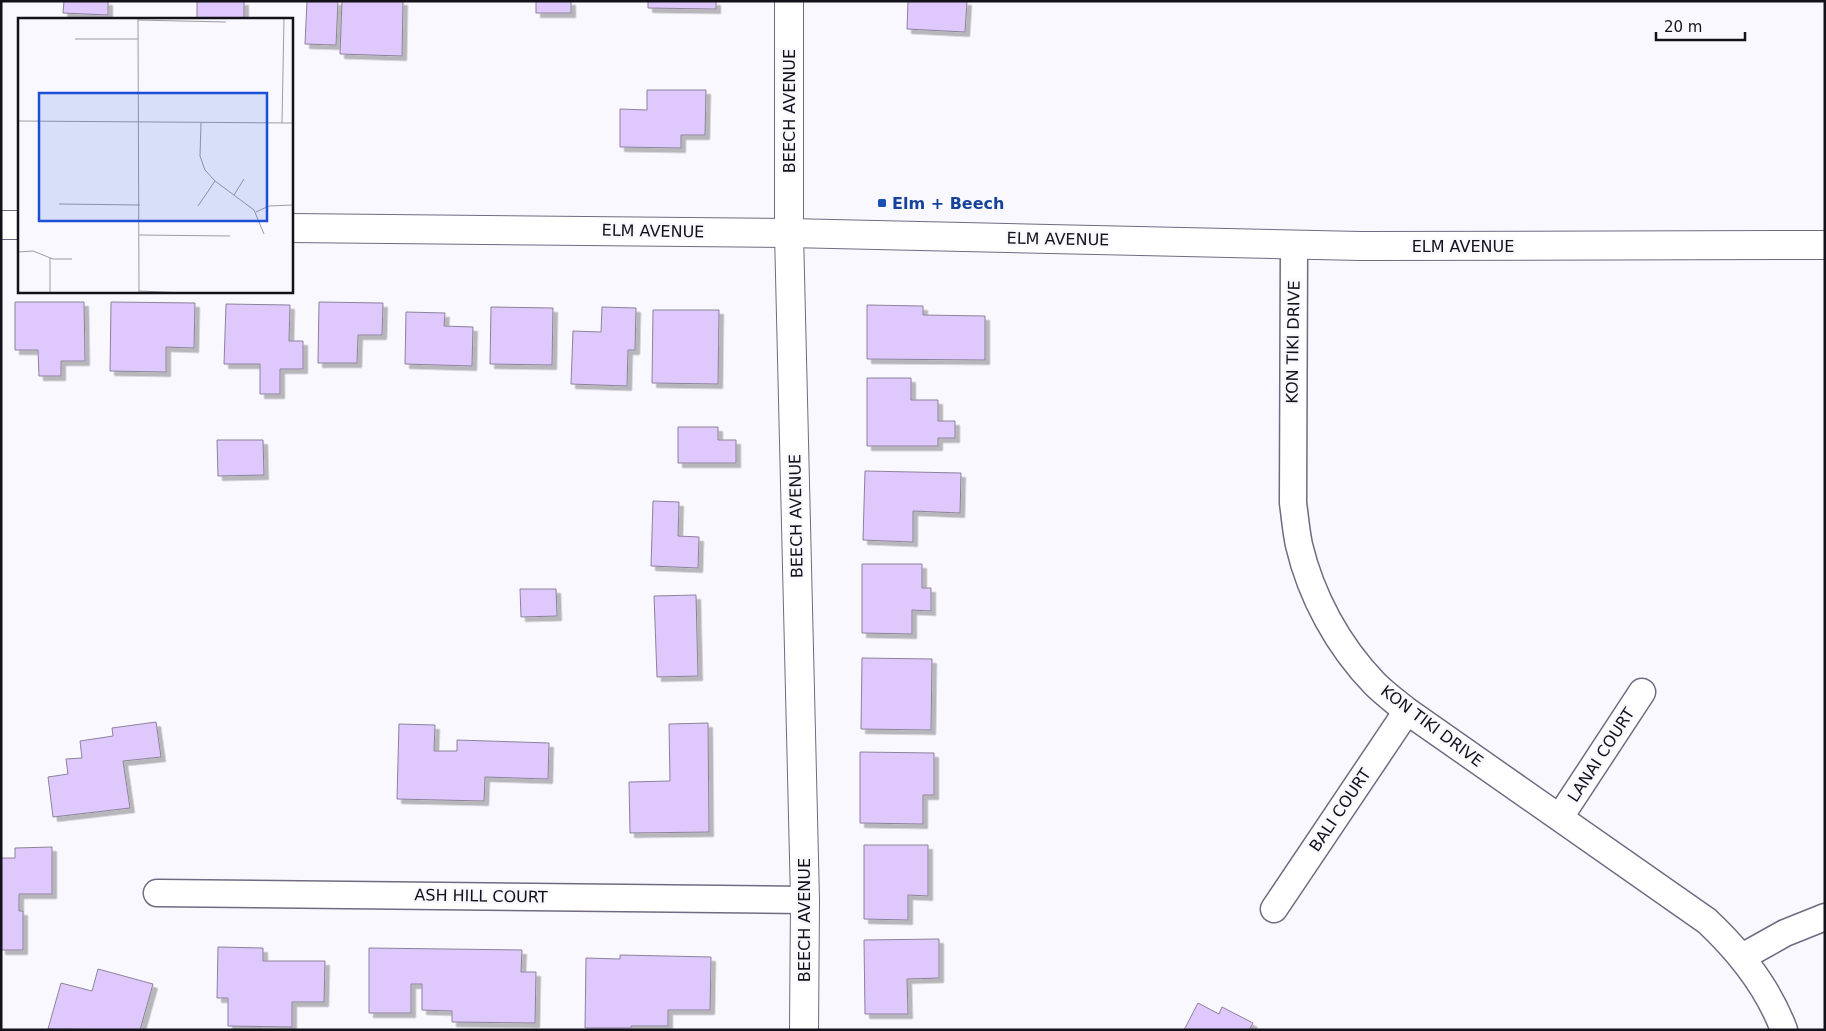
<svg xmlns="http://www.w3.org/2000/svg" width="1826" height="1031" font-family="'DejaVu Sans',sans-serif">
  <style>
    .building { fill: #dec8fc; stroke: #8c829a; filter: url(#shadow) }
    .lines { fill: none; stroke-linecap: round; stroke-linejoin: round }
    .street-casing { stroke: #716a82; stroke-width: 29 }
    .secondary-casing { stroke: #716a82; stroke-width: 30 }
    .street { stroke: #fff; stroke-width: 26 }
    .secondary { stroke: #fff; stroke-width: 28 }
    .transit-dot { fill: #1a4fb4; stroke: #f9f8fe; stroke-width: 2 }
    .labels { text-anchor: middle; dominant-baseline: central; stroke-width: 4.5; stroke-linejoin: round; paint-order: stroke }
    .street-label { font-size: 16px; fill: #13111a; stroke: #f9f8fe }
    .transit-label { font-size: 16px; font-weight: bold; fill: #164399; stroke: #f9f8fe; text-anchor: start }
    .inset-road { fill: none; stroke: #9d9ca3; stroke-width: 1 }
    .view { fill: #1d4ed8; fill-opacity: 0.15; stroke: #1d4ed8; stroke-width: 2.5 }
    .inset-edge { fill: none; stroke: #13111a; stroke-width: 2.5 }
  </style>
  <defs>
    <filter id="shadow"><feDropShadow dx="4.5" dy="4.5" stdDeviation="0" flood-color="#0004"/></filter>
  </defs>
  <rect width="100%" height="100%" fill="#f9f8fe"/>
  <g class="building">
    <path d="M 64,1 L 108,1 L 108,15 L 63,13 Z"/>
    <rect x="197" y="1" width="47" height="18"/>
    <path d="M 307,1 L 338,1 L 336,45 L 305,44 Z"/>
    <path d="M 342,1 L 403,1 L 402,56 L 340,54 Z"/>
    <rect x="536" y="1" width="35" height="12"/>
    <path d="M 648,1 L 716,1 L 716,9 L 648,8 Z"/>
    <path d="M 908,1 L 967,1 L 965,32 L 907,29 Z"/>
    <path d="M 647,90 L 706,90 L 705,135 L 681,135 L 681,148 L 620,147 L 620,109 L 647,110 Z"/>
    <path d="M 15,302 L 84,302 L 85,361 L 61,361 L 61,376 L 39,376 L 38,350 L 15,350 Z"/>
    <path d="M 111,302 L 195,303 L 194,348 L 166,347 L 166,372 L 110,371 Z"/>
    <path d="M 319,302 L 383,303 L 382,335 L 358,335 L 357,363 L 318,363 Z"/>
    <path d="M 226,304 L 290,305 L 289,341 L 303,341 L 303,369 L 280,369 L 280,394 L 260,394 L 260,364 L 224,364 Z"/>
    <path d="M 867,305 L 923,306 L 923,315 L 985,316 L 985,360 L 867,359 Z"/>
    <path d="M 491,307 L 553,308 L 552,365 L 490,364 Z"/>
    <path d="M 602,307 L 636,308 L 635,350 L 628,350 L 627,386 L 571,384 L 573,331 L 601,332 Z"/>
    <path d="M 653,310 L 719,310 L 718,384 L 652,383 Z"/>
    <path d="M 406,312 L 445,313 L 444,326 L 473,327 L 472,366 L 405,364 Z"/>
    <path d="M 867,378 L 911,378 L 911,400 L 938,400 L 938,421 L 955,421 L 955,438 L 938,438 L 938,446 L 867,446 Z"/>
    <path d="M 678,427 L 718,427 L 718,440 L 736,440 L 736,463 L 678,463 Z"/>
    <path d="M 217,440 L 263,440 L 264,475 L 218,476 Z"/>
    <path d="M 865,471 L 961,473 L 960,513 L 913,511 L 913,542 L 863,540 Z"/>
    <path d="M 653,501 L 679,502 L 678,536 L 699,537 L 698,568 L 651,566 Z"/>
    <path d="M 862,564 L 922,564 L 922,588 L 931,588 L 931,611 L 912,610 L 912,634 L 862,633 Z"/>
    <path d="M 520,589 L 556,589 L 557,616 L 521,617 Z"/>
    <path d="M 696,595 L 698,676 L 657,677 L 654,596 Z"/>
    <path d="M 862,658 L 932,659 L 931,730 L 861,729 Z"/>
    <path d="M 156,722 L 161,757 L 123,761 L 130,808 L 53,817 L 48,777 L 68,774 L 66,759 L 82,758 L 80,741 L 113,736 L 112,728 Z"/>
    <path d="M 708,723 L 709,832 L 630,833 L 629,782 L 670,781 L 669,724 Z"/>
    <path d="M 399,724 L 435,725 L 434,751 L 457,751 L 457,740 L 549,743 L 548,779 L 485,777 L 484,801 L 397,799 Z"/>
    <path d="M 860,752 L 934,753 L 934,795 L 923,795 L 923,824 L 860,823 Z"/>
    <path d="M 864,845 L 928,845 L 928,896 L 908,895 L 908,920 L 864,919 Z"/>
    <path d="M 52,847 L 52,894 L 19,894 L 19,911 L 23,911 L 23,950 L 1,950 L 1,858 L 15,858 L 15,848 Z"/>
    <path d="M 939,939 L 939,978 L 907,979 L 908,1014 L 865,1014 L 864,940 Z"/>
    <path d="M 218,947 L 263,948 L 263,961 L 325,961 L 324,1002 L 292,1002 L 292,1027 L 228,1026 L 228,998 L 217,998 Z"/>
    <path d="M 369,948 L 522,950 L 521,972 L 536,972 L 535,1023 L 452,1022 L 452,1011 L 422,1010 L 422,984 L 411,984 L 411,1013 L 369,1013 Z"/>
    <path d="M 620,955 L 711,957 L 710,1010 L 668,1010 L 668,1026 L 631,1026 L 631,1028 L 585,1028 L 586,958 L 620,959 Z"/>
    <path d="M 98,969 L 153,984 L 140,1030 L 48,1029 L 61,983 L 92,991 Z"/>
    <path d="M 1198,1003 L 1219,1014 L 1222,1007 L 1253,1023 L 1249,1030 L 1184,1030 Z"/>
  </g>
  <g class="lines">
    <g class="street-casing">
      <g id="street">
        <path d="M 1294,245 L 1293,503 C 1295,517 1296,531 1299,545 C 1311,596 1338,646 1375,684 C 1385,694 1396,702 1407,711 L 1707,921 C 1740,952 1768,987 1784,1030"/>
        <path d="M 1560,817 L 1642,692"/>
        <path d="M 157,893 L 805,900"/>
        <path d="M 1274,909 L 1407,711"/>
        <path d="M 1742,957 L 1785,933 L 1825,917"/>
      </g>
    </g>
    <g class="secondary-casing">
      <g id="secondary">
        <path d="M 789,1 L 789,233 L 805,900 L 804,1030"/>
        <path d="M 1,225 L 19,225"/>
        <path d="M 291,228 L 789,233 L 1361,246 L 1825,245"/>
      </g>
    </g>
    <use href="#street" class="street"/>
    <use href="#secondary" class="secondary"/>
  </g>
  <rect class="transit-dot" x="877" y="198" width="10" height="10" rx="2.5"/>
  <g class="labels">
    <g class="street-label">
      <text transform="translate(789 111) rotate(-90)">BEECH AVENUE</text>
      <text transform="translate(653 231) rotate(1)">ELM AVENUE</text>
      <text transform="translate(1058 239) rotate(1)">ELM AVENUE</text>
      <text x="1463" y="246">ELM AVENUE</text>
      <text transform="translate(1293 342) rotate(-89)">KON TIKI DRIVE</text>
      <text transform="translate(796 516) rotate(-91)">BEECH AVENUE</text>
      <text transform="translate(1432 726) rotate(37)">KON TIKI DRIVE</text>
      <text transform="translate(1601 755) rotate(-57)">LANAI COURT</text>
      <text transform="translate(1340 810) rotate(-56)">BALI COURT</text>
      <text transform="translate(481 896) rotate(1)">ASH HILL COURT</text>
      <text transform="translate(804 920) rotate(-90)">BEECH AVENUE</text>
    </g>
    <g class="transit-label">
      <text x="892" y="203">Elm + Beech</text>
    </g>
  </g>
  <g transform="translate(18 18)">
    <rect width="275" height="275" fill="#f9f8fe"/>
    <path class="inset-road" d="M 120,0 L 121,275M 120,2 L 208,4M 57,21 L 120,21M 0,103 L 275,105M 183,105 L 182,138 L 187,152 L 197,163 L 236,192 L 246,216M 264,105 L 266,0M 216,177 L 226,161M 41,186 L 122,187M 180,188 L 197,163M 238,194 L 251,188 L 275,187M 121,217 L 212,218M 0,234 L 15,233 L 35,241 L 54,241M 121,273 L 167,275M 32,275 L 32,240"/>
    <path class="view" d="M 21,75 L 249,75 L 249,203 L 21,203 Z"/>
    <rect width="275" height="275" class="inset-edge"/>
  </g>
  <rect width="1826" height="1031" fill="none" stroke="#13111a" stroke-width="5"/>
  <path d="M1656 32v8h89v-8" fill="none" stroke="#13111a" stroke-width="2.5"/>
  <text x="1664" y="32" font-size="15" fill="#13111a" stroke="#f9f8fe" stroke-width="4" paint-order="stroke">20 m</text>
</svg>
